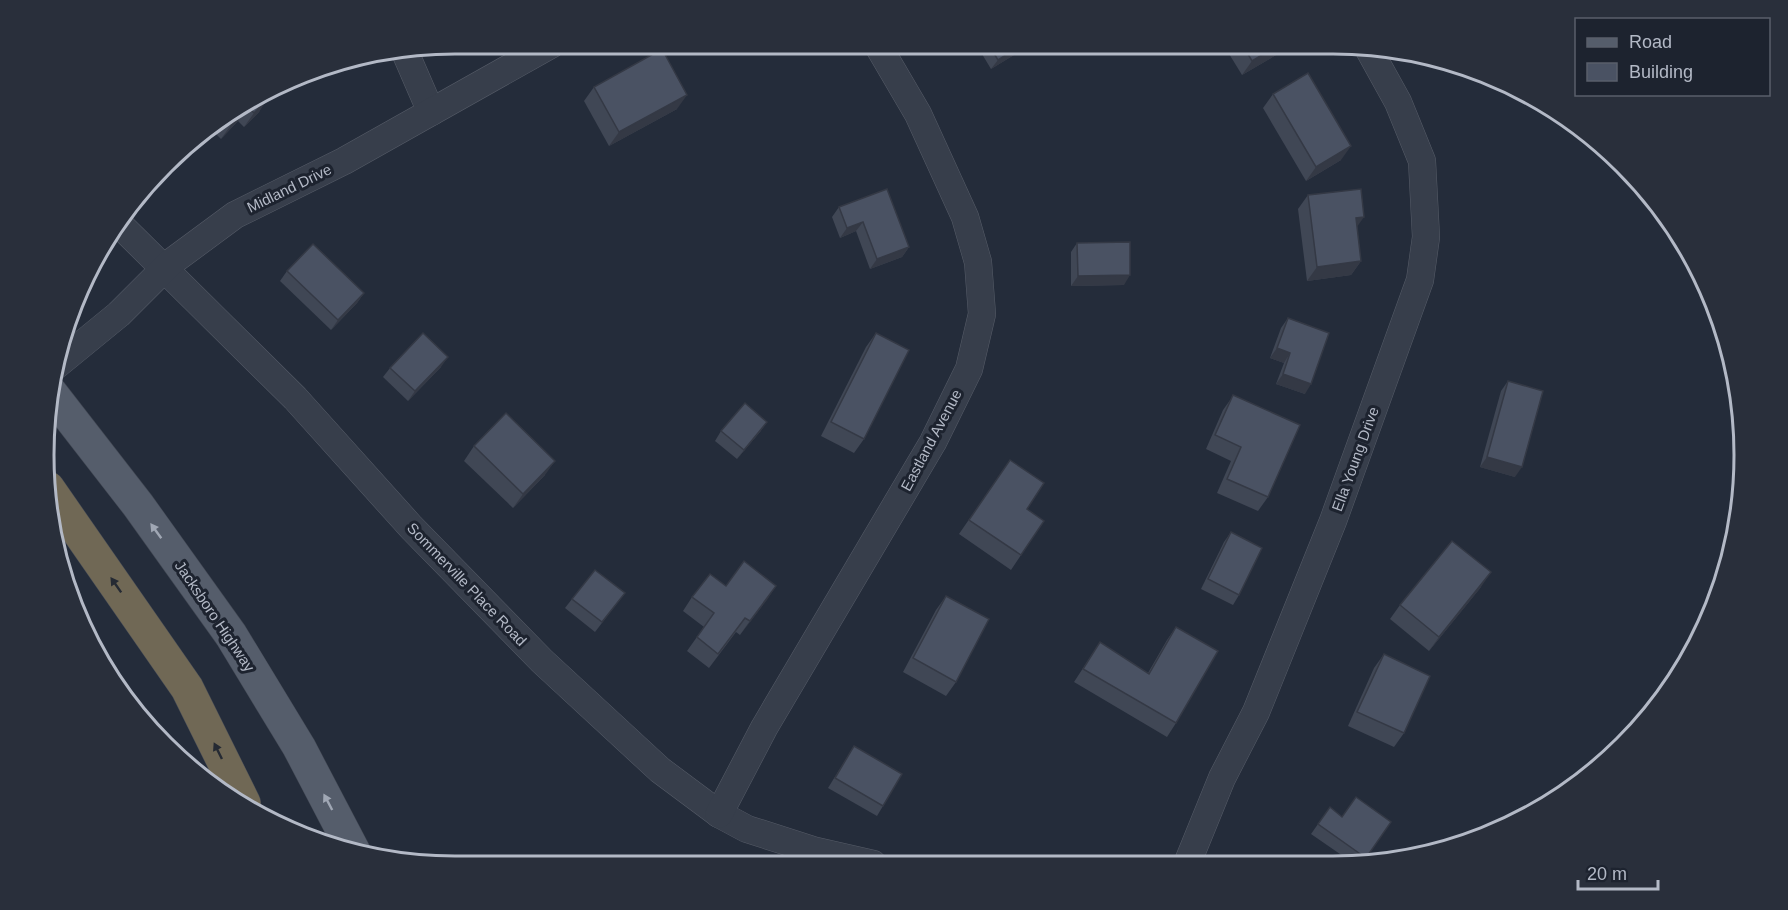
<svg xmlns="http://www.w3.org/2000/svg" width="1788" height="910" font-family="Arial,sans-serif">
  <style>
    .lines { fill: none; stroke-linecap: round; stroke-linejoin: round }
    .minor-casing { stroke: #565c68; stroke-width: 28 }
    .major-casing { stroke: #414753; stroke-width: 34 }
    .highway-casing { stroke: #434955; stroke-width: 34 }
    .minor { stroke: #373e4b; stroke-width: 27 }
    .major { stroke: #555d6b; stroke-width: 33 }
    .highway { stroke: #706855; stroke-width: 33 }
    .wall { fill: #404755 }
    .shaded-wall { fill: #343945 }
    .building { fill: #4a5263; stroke: #343945; stroke-width: 1.5 }
    .oneway { fill: #a0a7b4 }
    .oneway2 { fill: #252a33 }
    .labels { text-anchor: middle; dominant-baseline: central; stroke-width: 6; stroke-linejoin: round; paint-order: stroke }
    .street-label { font-size: 15px; fill: #b3b9c6; stroke: #1d232f }
    .rim { fill: none; stroke: #b3b9c6; stroke-width: 3 }
  </style>
  <rect width="100%" height="100%" fill="#242c3a"/>
  <g class="lines">
    <g class="minor-casing">
      <g id="minor">
        <path d="M 405,52 L 431,112"/>
        <path d="M 117,222 L 295,398 L 411,527 L 542,661 L 660,770 L 719,814 L 747,829 L 816,851 L 873,864"/>
        <path d="M 53,368 L 119,314 L 170,263 L 235,215 L 344,161 L 552,44"/>
        <path d="M 719,814 L 764,728 L 933,442 L 969,369 L 982,314 L 978,262 L 965,217 L 918,114 L 877,44"/>
        <path d="M 1187,864 L 1222,778 L 1256,712 L 1333,521 L 1420,280 L 1426,237 L 1422,161 L 1398,102 L 1367,46"/>
      </g>
    </g>
    <g class="major-casing">
      <path id="major" d="M 51,393 L 138,505 L 231,635 L 299,747 L 355,854"/>
    </g>
    <g class="highway-casing">
      <path id="highway" d="M 48,488 L 187,688 L 244,803"/>
    </g>
    <use href="#minor" class="minor"/>
    <use href="#major" class="major"/>
    <use href="#highway" class="highway"/>
  </g>
  <g class="wall">
    <path d="M 771,44 L 799,44 L 792,55 Z"/>
    <path d="M 976,44 L 1032,44 L 991,69 Z"/>
    <path d="M 1223,44 L 1288,44 L 1283,51 L 1242,75 Z"/>
    <path d="M 594,87 L 677,109 L 609,146 L 584,101 Z"/>
    <path d="M 1273,94 L 1341,160 L 1306,181 L 1263,108 Z"/>
    <path d="M 267,95 L 259,112 L 244,127 L 238,121 L 221,139 L 213,131 L 177,168 L 172,163 L 204,129 Z"/>
    <path d="M 1581,127 L 1583,128 L 1608,151 L 1598,153 L 1595,142 L 1584,144 Z"/>
    <path d="M 1308,195 L 1357,227 L 1361,261 L 1351,275 L 1307,281 L 1298,209 Z"/>
    <path d="M 839,207 L 909,247 L 902,257 L 870,269 L 856,231 L 840,238 L 832,217 Z"/>
    <path d="M 1077,243 L 1124,285 L 1071,286 L 1071,252 Z"/>
    <path d="M 287,271 L 364,293 L 357,303 L 331,330 L 280,281 Z"/>
    <path d="M 1288,318 L 1305,394 L 1276,384 L 1284,363 L 1270,358 L 1281,328 Z"/>
    <path d="M 876,333 L 864,439 L 854,453 L 821,436 L 866,347 Z"/>
    <path d="M 441,367 L 408,401 L 383,377 L 390,368 Z"/>
    <path d="M 1508,381 L 1515,477 L 1480,467 L 1501,391 Z"/>
    <path d="M 1233,396 L 1268,497 L 1258,511 L 1217,493 L 1231,461 L 1206,449 L 1223,410 Z"/>
    <path d="M 767,422 L 760,432 L 737,459 L 715,441 L 721,431 Z"/>
    <path d="M 474,446 L 545,475 L 513,508 L 464,461 Z"/>
    <path d="M 1010,460 L 1027,509 L 1044,521 L 1011,570 L 959,534 Z"/>
    <path d="M 1231,532 L 1239,595 L 1233,605 L 1201,589 L 1224,542 Z"/>
    <path d="M 726,586 L 776,586 L 740,635 L 736,632 L 709,668 L 687,651 L 704,627 L 683,611 L 692,597 Z"/>
    <path d="M 1481,587 L 1429,651 L 1390,619 L 1400,605 Z"/>
    <path d="M 625,593 L 595,632 L 565,608 L 572,599 Z"/>
    <path d="M 946,596 L 956,682 L 946,696 L 903,672 L 936,610 Z"/>
    <path d="M 1176,627 L 1176,723 L 1167,737 L 1074,682 L 1100,642 L 1148,673 L 1167,640 Z"/>
    <path d="M 1384,654 L 1404,733 L 1394,747 L 1348,726 L 1374,668 Z"/>
    <path d="M 854,746 L 883,806 L 877,816 L 828,788 Z"/>
    <path d="M 1330,807 L 1342,817 L 1391,822 L 1362,863 L 1353,863 L 1311,834 Z"/>
  </g>
  <g class="shaded-wall">
    <path d="M 1023,44 L 1032,44 L 991,69 L 998,60 Z"/>
    <path d="M 1280,44 L 1288,44 L 1283,51 L 1242,75 L 1252,61 Z"/>
    <path d="M 687,95 L 677,109 L 609,146 L 619,132 Z"/>
    <path d="M 269,97 L 259,112 L 244,127 L 254,113 Z"/>
    <path d="M 248,107 L 238,121 L 221,139 L 231,125 Z"/>
    <path d="M 220,120 L 213,131 L 177,168 L 187,153 Z"/>
    <path d="M 1591,135 L 1596,140 L 1595,142 L 1584,144 Z"/>
    <path d="M 1351,146 L 1341,160 L 1306,181 L 1316,167 Z"/>
    <path d="M 1603,147 L 1608,151 L 1598,153 Z"/>
    <path d="M 1364,217 L 1354,231 L 1356,218 Z"/>
    <path d="M 863,222 L 856,231 L 840,238 L 847,228 Z"/>
    <path d="M 909,247 L 902,257 L 870,269 L 877,259 Z"/>
    <path d="M 1361,261 L 1351,275 L 1307,281 L 1317,267 Z"/>
    <path d="M 1130,275 L 1124,285 L 1071,286 L 1078,276 Z"/>
    <path d="M 364,293 L 357,303 L 331,330 L 338,320 Z"/>
    <path d="M 1277,348 L 1290,353 L 1284,363 L 1270,358 Z"/>
    <path d="M 448,357 L 441,367 L 408,401 L 415,391 Z"/>
    <path d="M 1283,374 L 1311,384 L 1305,394 L 1276,384 Z"/>
    <path d="M 767,422 L 760,432 L 737,459 L 744,450 Z"/>
    <path d="M 1487,457 L 1522,467 L 1515,477 L 1480,467 Z"/>
    <path d="M 555,461 L 545,475 L 513,508 L 523,494 Z"/>
    <path d="M 1491,572 L 1481,587 L 1429,651 L 1439,637 Z"/>
    <path d="M 776,586 L 767,600 L 740,635 L 750,621 Z"/>
  </g>
  <g class="building">
    <path d="M 988,44 L 1023,44 L 998,60 Z"/>
    <path d="M 1242,44 L 1280,44 L 1252,61 Z"/>
    <path d="M 662,49 L 687,95 L 619,132 L 594,87 Z"/>
    <path d="M 1308,73 L 1351,146 L 1316,167 L 1273,94 Z"/>
    <path d="M 267,95 L 269,97 L 254,113 L 248,107 L 231,125 L 224,118 Z"/>
    <path d="M 218,121 L 187,153 L 184,150 L 204,129 Z"/>
    <path d="M 887,189 L 909,247 L 877,259 L 863,222 L 847,228 L 839,207 Z"/>
    <path d="M 1361,189 L 1364,217 L 1356,218 L 1361,261 L 1317,267 L 1308,195 Z"/>
    <path d="M 1130,242 L 1130,275 L 1078,276 L 1077,243 Z"/>
    <path d="M 313,244 L 364,293 L 338,320 L 287,271 Z"/>
    <path d="M 1288,318 L 1329,333 L 1311,384 L 1283,374 L 1290,353 L 1277,348 Z"/>
    <path d="M 423,333 L 448,357 L 415,391 L 390,368 Z"/>
    <path d="M 876,333 L 909,350 L 864,439 L 831,422 Z"/>
    <path d="M 1508,381 L 1543,391 L 1522,467 L 1487,457 Z"/>
    <path d="M 1233,395 L 1300,425 L 1268,497 L 1227,479 L 1241,447 L 1215,435 Z"/>
    <path d="M 745,403 L 767,422 L 744,450 L 721,431 Z"/>
    <path d="M 506,413 L 555,461 L 523,494 L 474,446 Z"/>
    <path d="M 1010,460 L 1044,483 L 1027,509 L 1044,521 L 1021,555 L 969,520 Z"/>
    <path d="M 1231,532 L 1262,548 L 1239,595 L 1208,579 Z"/>
    <path d="M 1452,541 L 1491,572 L 1439,637 L 1400,605 Z"/>
    <path d="M 744,561 L 776,586 L 750,621 L 745,618 L 718,654 L 697,637 L 714,613 L 692,597 L 710,574 L 726,586 Z"/>
    <path d="M 595,570 L 625,593 L 602,622 L 572,599 Z"/>
    <path d="M 946,596 L 989,619 L 956,682 L 913,658 Z"/>
    <path d="M 1176,627 L 1218,651 L 1176,723 L 1083,669 L 1100,642 L 1149,674 Z"/>
    <path d="M 1384,654 L 1430,676 L 1404,733 L 1357,712 Z"/>
    <path d="M 854,746 L 902,774 L 883,806 L 835,778 Z"/>
    <path d="M 1356,797 L 1391,822 L 1366,858 L 1318,824 L 1330,807 L 1342,817 Z"/>
  </g>
  <defs><path id="oneway-solid" d="M-6-.8H1V-3.2L6.5 0L1 3.2V.8H-6Z" transform="scale(1.5)"/></defs>
  <g class="oneway">
    <use href="#oneway-solid" transform="translate(156 531) rotate(-126)"/>
    <use href="#oneway-solid" transform="translate(328 802) rotate(-118)"/>
  </g>
  <g class="oneway2">
    <use href="#oneway-solid" transform="translate(116 585) rotate(-125)"/>
    <use href="#oneway-solid" transform="translate(218 751) rotate(-116)"/>
  </g>
  <g class="labels">
    <g class="street-label">
      <text transform="translate(289 188) rotate(-26)">Midland Drive</text>
      <text transform="translate(931 440) rotate(-62)">Eastland Avenue</text>
      <text transform="translate(1355 459) rotate(-70)">Ella Young Drive</text>
      <text transform="translate(467 584) rotate(46)">Sommerville Place Road</text>
      <text transform="translate(215 616) rotate(56)">Jacksboro Highway</text>
    </g>
  </g>
  <path d="M0 0H1788V910H0ZM455 54H1333A401 401 0 0 1 1734 455V455A401 401 0 0 1 1333 856H455A401 401 0 0 1 54 455V455A401 401 0 0 1 455 54Z" fill="#292f3b" fill-rule="evenodd"/>
  <path class="rim" d="M455 54H1333A401 401 0 0 1 1734 455V455A401 401 0 0 1 1333 856H455A401 401 0 0 1 54 455V455A401 401 0 0 1 455 54Z"/>
  <rect x="1575" y="18" width="195" height="78" fill="#1d232f" stroke="#595f6b" stroke-width="1.5"/>
  <rect x="1587" y="38" width="30" height="9" fill="#555d6b" stroke="#595f6b" stroke-width="1.5"/>
  <text x="1629" y="48" font-size="18" fill="#b3b9c6">Road</text>
  <rect x="1587" y="63" width="30" height="18" fill="#4a5263" stroke="#595f6b" stroke-width="1.5"/>
  <text x="1629" y="78" font-size="18" fill="#b3b9c6">Building</text>
  <path d="M1578 880v9h80v-9" fill="none" stroke="#b3b9c6" stroke-width="3"/>
  <text x="1587" y="880" font-size="18" fill="#b3b9c6" stroke="#1d232f" stroke-width="4.5" paint-order="stroke">20 m</text>
</svg>
